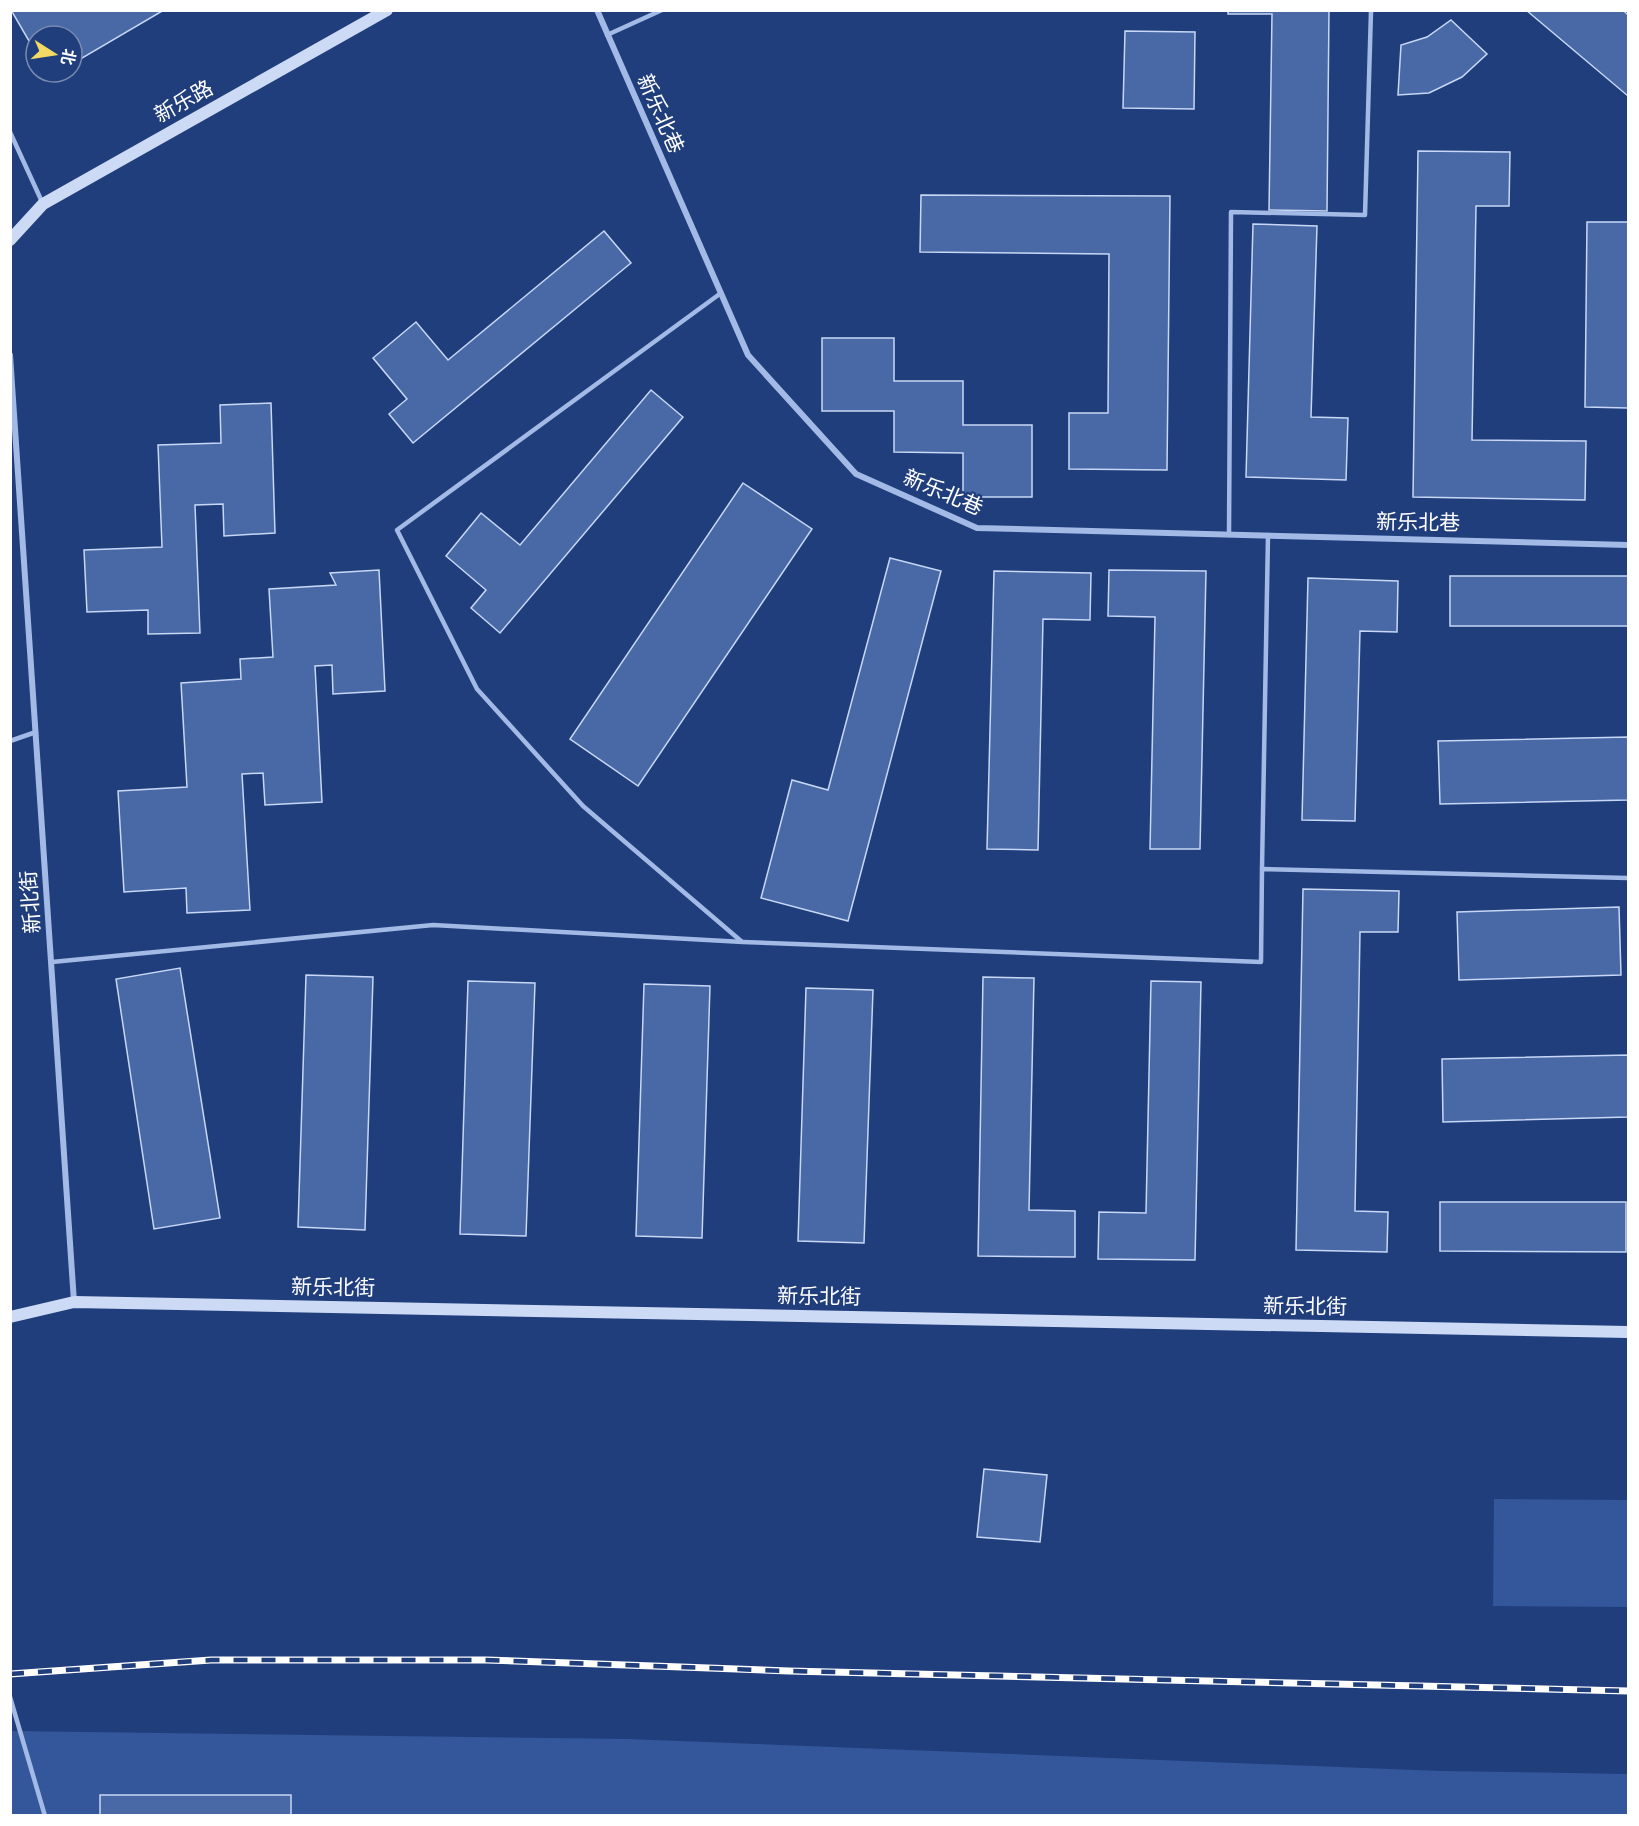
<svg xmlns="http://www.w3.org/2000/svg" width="1639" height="1826" font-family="'Varela Round','Noto Sans SC',sans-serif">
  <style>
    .green { fill: #33579a }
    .building { fill: #4969a6; stroke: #c7d7f5; stroke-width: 1.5 }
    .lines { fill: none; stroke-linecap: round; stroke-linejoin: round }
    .lane { stroke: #a3bae6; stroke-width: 4.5 }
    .street { stroke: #a3bae6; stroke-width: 6 }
    .secondary { stroke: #cddaf5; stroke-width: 12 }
    .rail-casing { stroke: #fff; stroke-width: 7 }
    .rail { stroke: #203e7c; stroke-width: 4.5; stroke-dasharray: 14; stroke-linecap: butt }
    .labels { text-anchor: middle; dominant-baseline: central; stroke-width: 4.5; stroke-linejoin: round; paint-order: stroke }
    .street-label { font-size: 21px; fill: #fff; stroke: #203e7c }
  </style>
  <rect width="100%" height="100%" fill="#203e7c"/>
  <g class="green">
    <path d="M 1494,1499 L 1628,1500 L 1628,1607 L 1493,1606 Z"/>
    <path d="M 11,1731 L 628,1739 L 1440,1771 L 1628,1774 L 1628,1816 L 11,1816 Z"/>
  </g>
  <g class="building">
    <path d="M 11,10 L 164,10 L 72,64 L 72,36 L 36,36 L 36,53 Z"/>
    <path d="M 1228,10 L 1329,10 L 1327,211 L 1269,210 L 1272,14 L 1228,14 Z"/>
    <path d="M 1526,10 L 1623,10 L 1628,15 L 1628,96 Z"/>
    <path d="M 1451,20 L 1487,54 L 1462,77 L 1429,93 L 1398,95 L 1401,45 L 1427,37 Z"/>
    <path d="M 1125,31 L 1195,32 L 1194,109 L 1123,108 Z"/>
    <path d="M 1418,151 L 1510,152 L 1509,206 L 1476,206 L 1472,440 L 1586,441 L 1585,500 L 1413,497 Z"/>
    <path d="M 921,195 L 1170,196 L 1167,470 L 1069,469 L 1069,413 L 1108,413 L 1109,254 L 920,252 Z"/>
    <path d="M 1587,222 L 1628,222 L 1628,408 L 1585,407 Z"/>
    <path d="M 1253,224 L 1317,226 L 1311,417 L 1348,418 L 1346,480 L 1246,477 Z"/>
    <path d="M 604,231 L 631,263 L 413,443 L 389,414 L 407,399 L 373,358 L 416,322 L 448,360 Z"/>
    <path d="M 822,338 L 894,338 L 894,381 L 963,381 L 963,425 L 1032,425 L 1032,497 L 963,497 L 963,453 L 894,452 L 894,411 L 822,411 Z"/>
    <path d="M 651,390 L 683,417 L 500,633 L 471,608 L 486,590 L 446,556 L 481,513 L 520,545 Z"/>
    <path d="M 271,403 L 275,533 L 224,536 L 223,504 L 195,505 L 200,633 L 148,634 L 148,610 L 87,612 L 84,550 L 162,547 L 158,445 L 221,443 L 220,405 Z"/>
    <path d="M 743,483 L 812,529 L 638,786 L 570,739 Z"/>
    <path d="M 890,558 L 941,571 L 848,921 L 761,898 L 792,780 L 828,790 Z"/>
    <path d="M 379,570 L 385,691 L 333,694 L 332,665 L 315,666 L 322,802 L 265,805 L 263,773 L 242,774 L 250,910 L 187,913 L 186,888 L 124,892 L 118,791 L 187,787 L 181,683 L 241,679 L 240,659 L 273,657 L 269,589 L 336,585 L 330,573 Z"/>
    <path d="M 1109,570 L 1206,571 L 1200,849 L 1150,849 L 1155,617 L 1108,616 Z"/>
    <path d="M 994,571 L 1091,573 L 1090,620 L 1043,619 L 1038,850 L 987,849 Z"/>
    <rect x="1450" y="576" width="178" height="50"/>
    <path d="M 1308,578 L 1398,581 L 1397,632 L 1360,631 L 1355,821 L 1302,820 Z"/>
    <path d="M 1628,737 L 1628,800 L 1440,804 L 1438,741 Z"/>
    <path d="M 1303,889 L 1399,891 L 1398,932 L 1360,932 L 1355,1211 L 1388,1212 L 1387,1252 L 1296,1250 Z"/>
    <path d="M 1619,907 L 1621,975 L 1459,980 L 1457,912 Z"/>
    <path d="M 180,968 L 220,1218 L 154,1229 L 116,979 Z"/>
    <path d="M 306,975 L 373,977 L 365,1230 L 298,1227 Z"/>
    <path d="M 983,977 L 1034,978 L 1029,1210 L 1075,1211 L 1075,1257 L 978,1256 Z"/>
    <path d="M 468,981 L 535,983 L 526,1236 L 460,1234 Z"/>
    <path d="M 1151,981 L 1201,982 L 1195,1260 L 1098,1259 L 1099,1212 L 1146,1213 Z"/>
    <path d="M 644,984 L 710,986 L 702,1238 L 636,1236 Z"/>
    <path d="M 806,988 L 873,990 L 864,1243 L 798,1241 Z"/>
    <path d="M 1628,1055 L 1628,1117 L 1443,1122 L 1442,1059 Z"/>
    <path d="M 1440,1202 L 1626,1202 L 1626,1252 L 1440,1251 Z"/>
    <path d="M 984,1469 L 1047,1475 L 1040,1542 L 977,1537 Z"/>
    <rect x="100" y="1795" width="191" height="21"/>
  </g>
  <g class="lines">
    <g class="lane">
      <path d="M 607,35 L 662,10"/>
      <path d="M 10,132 L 43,204"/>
      <path d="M 721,293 L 397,530 L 477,689 L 583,806 L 741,941"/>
      <path d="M 1229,535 L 1231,212 L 1365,215 L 1371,11 L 1373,10"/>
      <path d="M 10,741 L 36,732"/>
      <path d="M 1262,869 L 1268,535"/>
      <path d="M 52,962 L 433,925 L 743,942 L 1261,962 L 1262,869 L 1628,878"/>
      <path d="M 10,1697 L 45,1816"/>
    </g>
    <g class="street">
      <path d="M 597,10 L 748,355 L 856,474 L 977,528 L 1628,545"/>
      <path d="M 10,355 L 74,1302"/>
    </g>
    <g class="secondary">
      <path d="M 10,240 L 43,204 L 387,10"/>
      <path d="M 10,1317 L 74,1302 L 1628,1332"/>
    </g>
    <g class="rail-casing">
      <path id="rail" d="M 10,1674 L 211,1660 L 486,1660 L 789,1671 L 1628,1691"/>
    </g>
    <use href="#rail" class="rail"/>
  </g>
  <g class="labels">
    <g class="street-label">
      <text transform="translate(184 102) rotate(-29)">新乐路</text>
      <text transform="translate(660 114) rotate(66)">新乐北巷</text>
      <text transform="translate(943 493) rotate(23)">新乐北巷</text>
      <text transform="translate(1418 523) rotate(1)">新乐北巷</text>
      <text transform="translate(31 902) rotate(-94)">新北街</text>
      <text transform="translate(333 1288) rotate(1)">新乐北街</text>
      <text transform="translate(819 1297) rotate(1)">新乐北街</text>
      <text transform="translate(1305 1307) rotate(1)">新乐北街</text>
    </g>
  </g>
  <rect width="1639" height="1826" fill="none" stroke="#ffffff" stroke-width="24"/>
  <g transform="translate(54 54) rotate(102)"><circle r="28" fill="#203e7c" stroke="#798bb0" stroke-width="1.5"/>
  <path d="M0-4.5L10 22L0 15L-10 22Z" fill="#f4da64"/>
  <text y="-9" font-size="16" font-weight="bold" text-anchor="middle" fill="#ffffff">北</text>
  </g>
</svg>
